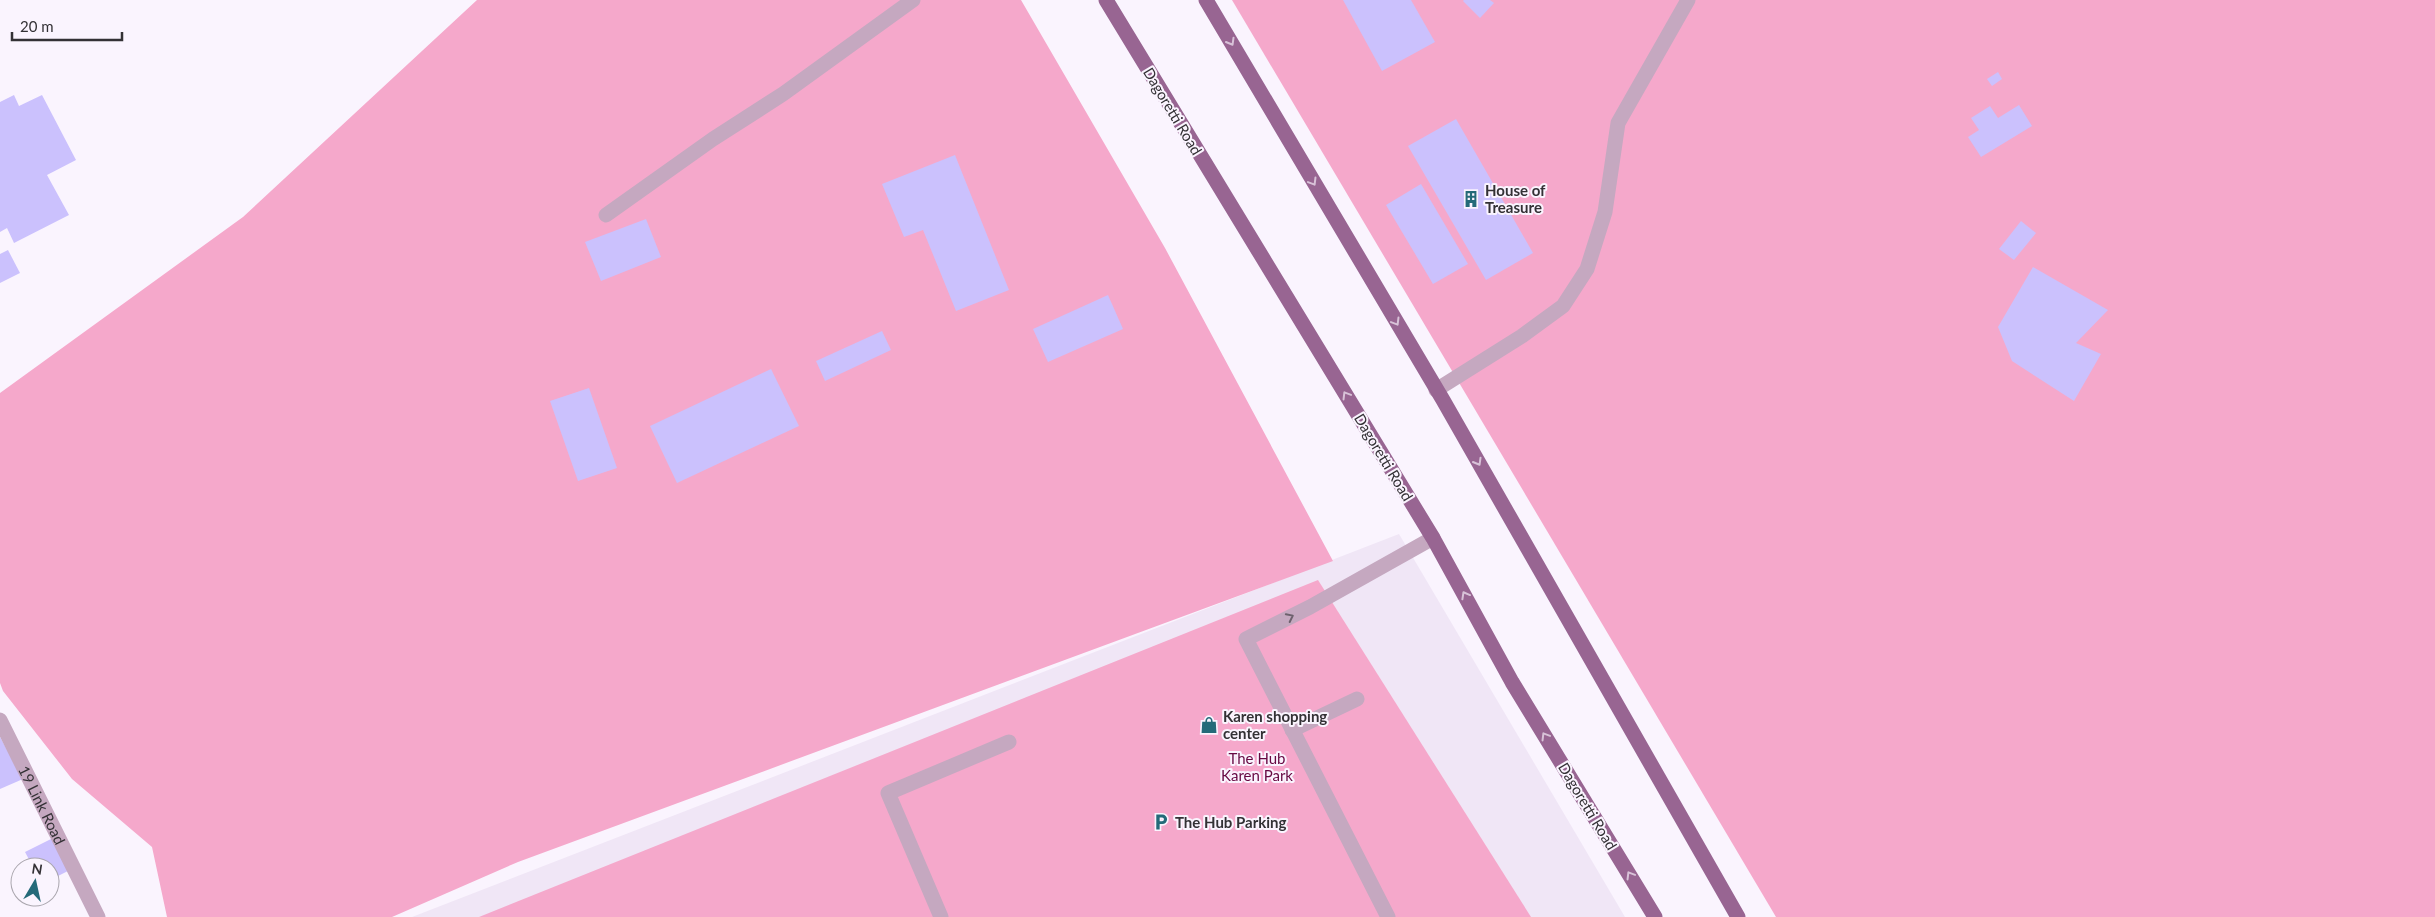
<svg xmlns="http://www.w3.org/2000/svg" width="2435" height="917" font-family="Lato,sans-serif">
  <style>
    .built { fill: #f0e6f6 }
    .green { fill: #f5a8cb }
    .building { fill: #cbc1fd }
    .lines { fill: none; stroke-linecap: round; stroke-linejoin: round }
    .minor { stroke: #c5a8c0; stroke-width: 15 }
    .major { stroke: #986592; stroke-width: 15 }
    .oneway { stroke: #d8c2d8 }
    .oneway2 { stroke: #6d616d }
    .labels { text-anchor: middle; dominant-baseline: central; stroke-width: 4; stroke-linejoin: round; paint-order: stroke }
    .street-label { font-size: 15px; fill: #333135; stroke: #faf4fe }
    .poi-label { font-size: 15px; font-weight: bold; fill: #333135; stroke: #faf4fe; text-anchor: start }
    .park-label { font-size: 15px; fill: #670842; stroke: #faf4fe }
  </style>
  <rect width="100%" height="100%" fill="#faf4fe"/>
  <path class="built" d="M 1399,534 L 1625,917 L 412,917 Z"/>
  <g class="green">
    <path d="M 477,0 L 1021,0 L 1165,248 L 1333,561 L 518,862 L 392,917 L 167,917 L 152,847 L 72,779 L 3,691 L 0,683 L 0,393 L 243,217 Z"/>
    <path d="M 1232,0 L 2435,0 L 2435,917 L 1776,917 Z"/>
    <path d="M 1318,580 L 1531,917 L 479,917 Z"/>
  </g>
  <g class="building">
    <path d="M 1343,0 L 1411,0 L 1435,42 L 1382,71 Z"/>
    <path d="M 1464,0 L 1490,0 L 1494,3 L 1480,18 L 1463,1 Z"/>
    <path d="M 1998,72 L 2002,79 L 1992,86 L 1987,79 Z"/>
    <path d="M 14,95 L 19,106 L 42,95 L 76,160 L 47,175 L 69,215 L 14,243 L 7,228 L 0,232 L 0,102 Z"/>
    <path d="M 2019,105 L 2032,126 L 1981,157 L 1968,137 L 1979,130 L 1971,118 L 1990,106 L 1998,118 Z"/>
    <path d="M 1456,119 L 1533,253 L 1486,280 L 1408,146 Z"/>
    <path d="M 955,155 L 1009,290 L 956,311 L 923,230 L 904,237 L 882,184 Z"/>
    <path d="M 1421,184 L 1468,264 L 1433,284 L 1386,205 Z"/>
    <path d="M 646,219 L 661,257 L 601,281 L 585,242 Z"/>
    <path d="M 2021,221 L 2036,233 L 2014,260 L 1999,249 Z"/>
    <path d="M 8,250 L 20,273 L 0,283 L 0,254 Z"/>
    <path d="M 2033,267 L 2108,310 L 2076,343 L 2101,354 L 2074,401 L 2012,361 L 1998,327 Z"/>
    <path d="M 1108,295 L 1123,329 L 1048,362 L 1033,329 Z"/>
    <path d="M 882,331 L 891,350 L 825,381 L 816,361 Z"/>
    <path d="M 771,369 L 799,426 L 677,483 L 650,426 Z"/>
    <path d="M 589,388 L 617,468 L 578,481 L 550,401 Z"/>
    <path d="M 0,737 L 23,779 L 0,789 Z"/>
    <path d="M 53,838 L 70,870 L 50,880 L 50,867 L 33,867 L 25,852 Z"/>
  </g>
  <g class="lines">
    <g class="minor">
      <path d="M 606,215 L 713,139 L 783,94 L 913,0"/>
      <path d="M 1436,390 L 1522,336 L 1563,306 L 1587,269 L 1605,212 L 1618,123 L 1688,0"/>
      <path id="s1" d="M 0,720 L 98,917"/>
      <path d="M 1292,730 L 1357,699"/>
      <path d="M 941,917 L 888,793 L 1009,742"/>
      <path d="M 1388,917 L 1246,639 L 1310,607 L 1433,538"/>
    </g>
    <g class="major">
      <path d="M 1106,0 L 1433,538 L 1512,682 L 1655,917"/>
      <path d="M 1206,0 L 1443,400 L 1738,917"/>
    </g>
  </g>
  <defs><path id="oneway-chevron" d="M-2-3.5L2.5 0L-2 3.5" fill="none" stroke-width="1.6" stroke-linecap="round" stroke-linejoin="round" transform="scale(1.25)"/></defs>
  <g class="oneway">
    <use href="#oneway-chevron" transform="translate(1231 42) rotate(60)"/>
    <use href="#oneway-chevron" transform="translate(1313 182) rotate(59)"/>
    <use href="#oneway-chevron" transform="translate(1396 322) rotate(59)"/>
    <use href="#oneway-chevron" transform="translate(1346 395) rotate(-121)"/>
    <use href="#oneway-chevron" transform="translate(1478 462) rotate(60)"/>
    <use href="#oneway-chevron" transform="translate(1465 595) rotate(-119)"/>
    <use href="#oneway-chevron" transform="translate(1545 736) rotate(-121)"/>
    <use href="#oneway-chevron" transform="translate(1630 875) rotate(-121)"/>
  </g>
  <use class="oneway2" href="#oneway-chevron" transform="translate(1290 617) rotate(-26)"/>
  <defs>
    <g id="building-bare" transform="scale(1.35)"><path d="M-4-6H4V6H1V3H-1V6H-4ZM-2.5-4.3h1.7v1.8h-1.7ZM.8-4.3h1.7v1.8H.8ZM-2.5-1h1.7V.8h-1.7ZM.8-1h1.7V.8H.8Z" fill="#246a79" stroke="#faf4fe" stroke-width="2.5" paint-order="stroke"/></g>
    <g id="shop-bare" transform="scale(1.35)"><path d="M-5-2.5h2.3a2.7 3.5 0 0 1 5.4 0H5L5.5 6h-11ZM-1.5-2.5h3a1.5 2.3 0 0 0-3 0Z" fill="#246a79" stroke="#faf4fe" stroke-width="2.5" paint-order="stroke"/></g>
    <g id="parking-bare" transform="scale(1.35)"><path d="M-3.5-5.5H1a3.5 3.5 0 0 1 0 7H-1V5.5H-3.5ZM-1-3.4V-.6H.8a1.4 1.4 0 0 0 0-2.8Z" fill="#246a79" stroke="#faf4fe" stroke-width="2.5" paint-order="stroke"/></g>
  </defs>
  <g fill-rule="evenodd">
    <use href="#building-bare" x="1471" y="199"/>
    <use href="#shop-bare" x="1209" y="725"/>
    <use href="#parking-bare" x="1161" y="822"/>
  </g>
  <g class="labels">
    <g class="street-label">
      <text transform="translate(1173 111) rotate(59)">Dagoretti Road</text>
      <text transform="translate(1384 457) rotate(59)">Dagoretti Road</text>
      <text stroke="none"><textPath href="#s1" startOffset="95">19 Link Road</textPath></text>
      <text transform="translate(1588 806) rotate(59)">Dagoretti Road</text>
    </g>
    <g class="poi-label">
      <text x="1485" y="190">House of<tspan x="1485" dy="17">Treasure</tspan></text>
      <text x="1223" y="716">Karen shopping<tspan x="1223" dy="17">center</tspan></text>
      <text x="1175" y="822">The Hub Parking</text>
    </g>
    <g class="park-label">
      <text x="1257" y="758">The Hub<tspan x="1257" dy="17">Karen Park</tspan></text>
    </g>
  </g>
  <g transform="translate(35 882) rotate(9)"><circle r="24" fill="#faf4fe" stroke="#aaa6ae"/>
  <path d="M0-4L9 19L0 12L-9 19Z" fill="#246a79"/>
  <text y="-8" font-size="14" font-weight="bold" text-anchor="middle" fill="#333135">N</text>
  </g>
  <path d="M12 32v8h110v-8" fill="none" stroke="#333135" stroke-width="2.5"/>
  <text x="20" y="32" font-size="15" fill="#333135" stroke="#faf4fe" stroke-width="4" paint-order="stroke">20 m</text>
</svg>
